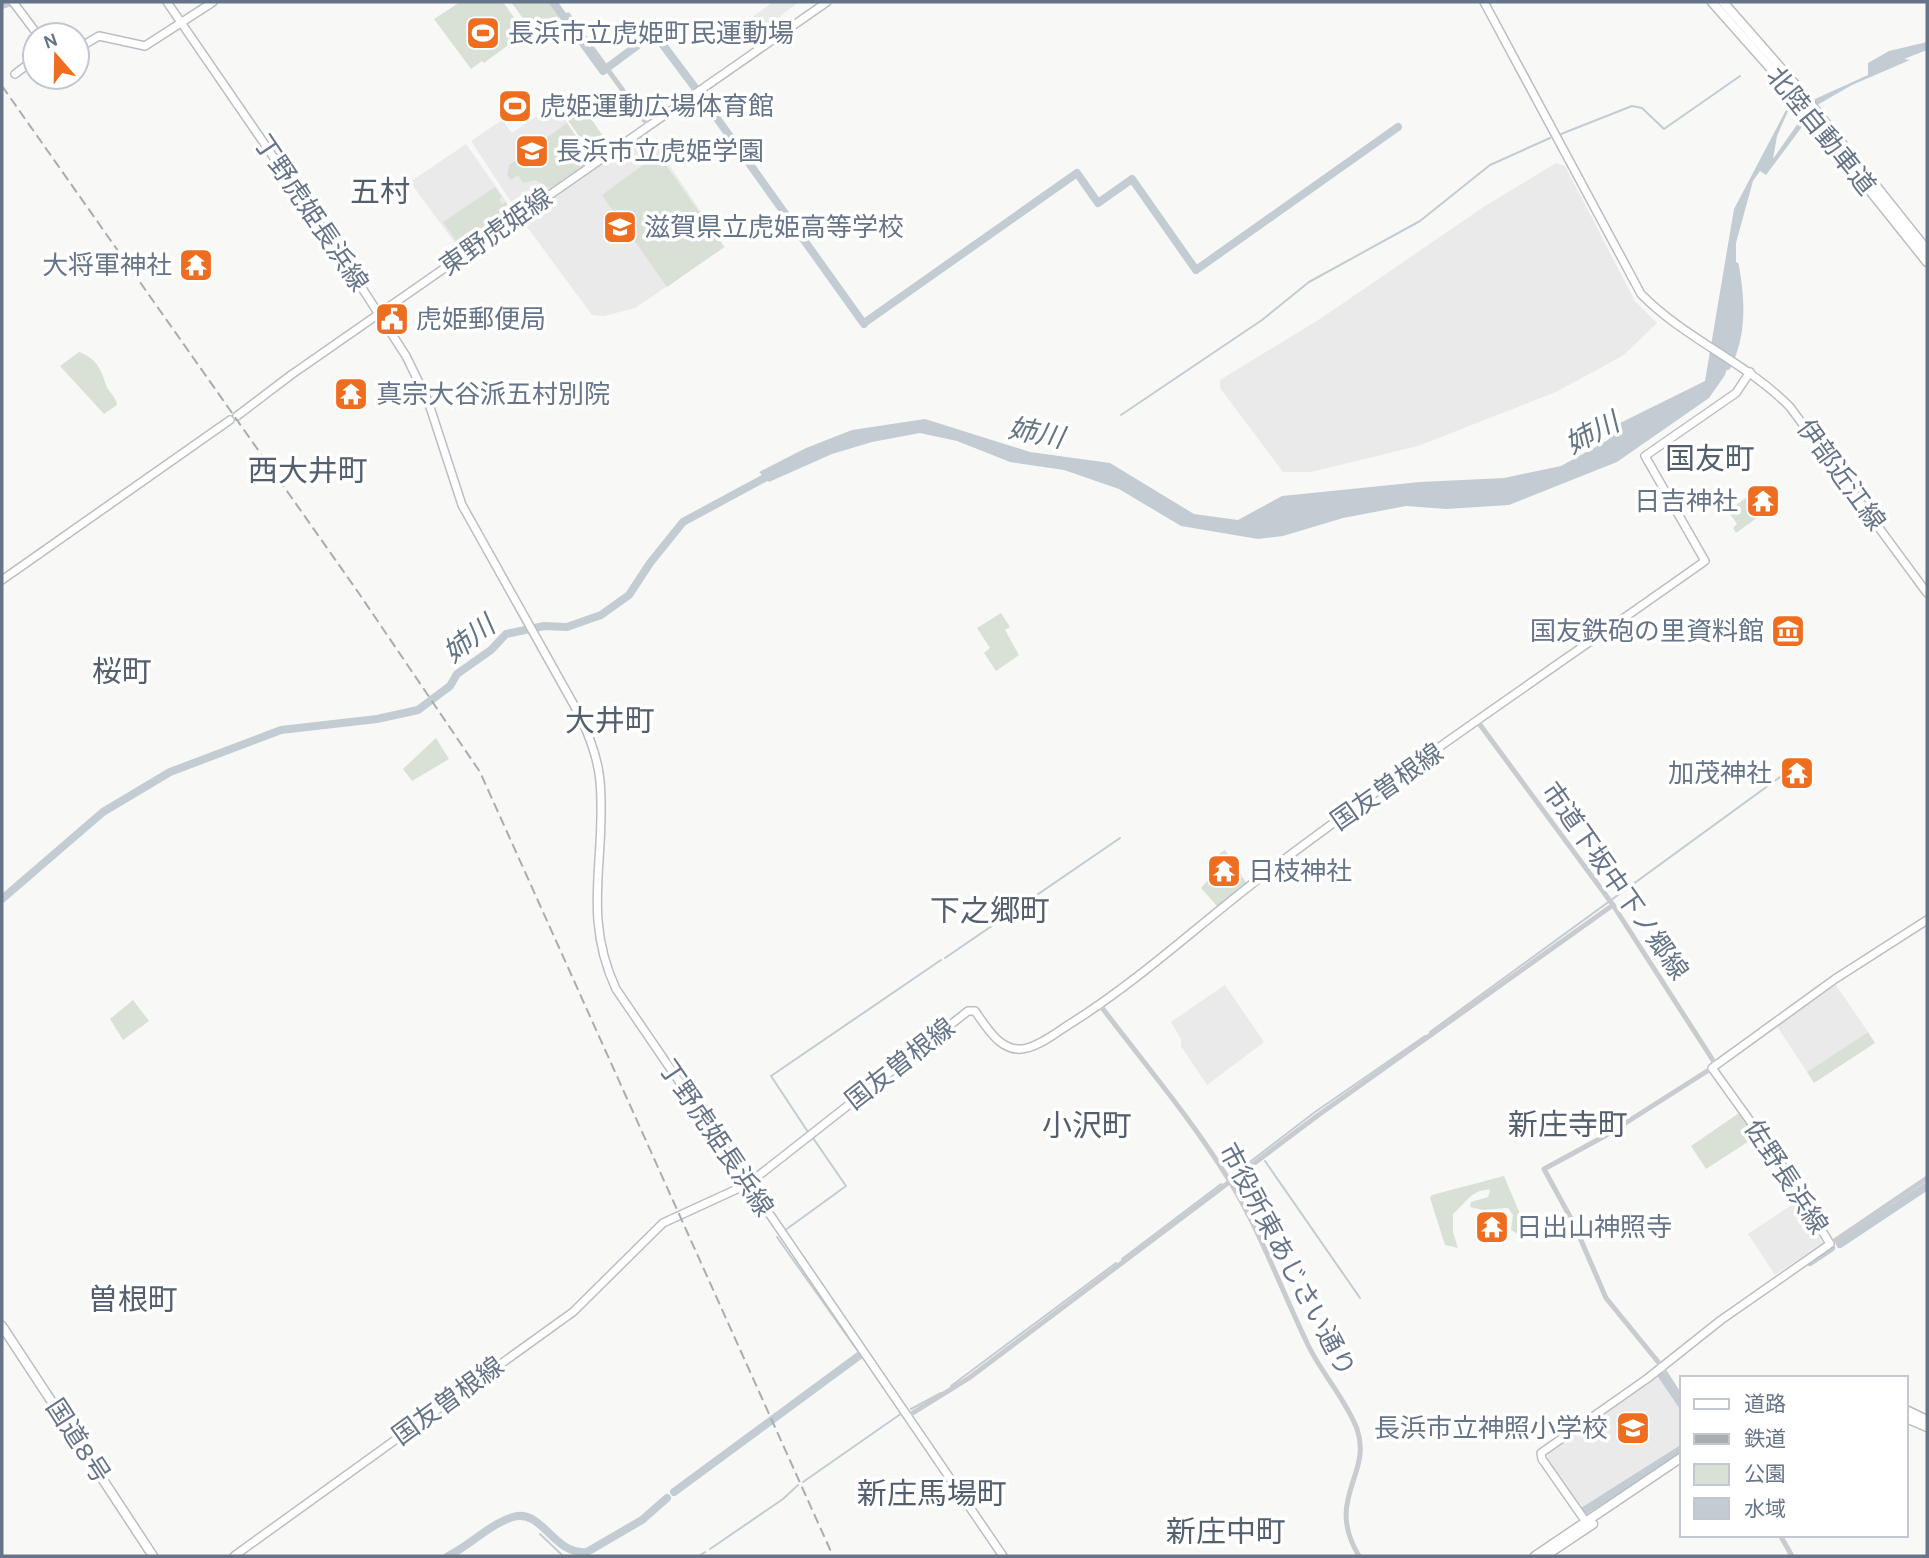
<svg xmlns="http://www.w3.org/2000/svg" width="1929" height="1558" font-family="Karla,'Noto Sans JP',sans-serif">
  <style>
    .built { fill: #e9eae9 }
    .green { fill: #d9e1d7 }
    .water { fill: #c3ccd2 }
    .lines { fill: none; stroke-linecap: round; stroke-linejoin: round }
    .stream { stroke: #c3ccd2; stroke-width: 2 }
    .river { stroke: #c3ccd2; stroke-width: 8 }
    .major-casing { stroke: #bbbec3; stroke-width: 10 }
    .highway-casing { stroke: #babdc1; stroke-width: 11 }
    .minor { stroke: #c8cbcf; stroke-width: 5 }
    .major { stroke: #fff; stroke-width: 7 }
    .highway { stroke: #fff; stroke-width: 8 }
    .rail { stroke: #a8adb4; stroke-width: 2; stroke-dasharray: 10 5; stroke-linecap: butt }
    .labels { text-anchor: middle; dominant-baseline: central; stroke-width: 7; stroke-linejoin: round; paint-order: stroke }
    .poi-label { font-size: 26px; fill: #667489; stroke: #fff; text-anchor: start }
    .street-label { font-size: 26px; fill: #667489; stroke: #fff }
    .water-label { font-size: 28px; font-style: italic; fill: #627684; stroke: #fff }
    .quarter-label { font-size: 30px; fill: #545f6e; stroke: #fff }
  </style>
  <rect width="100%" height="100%" fill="#f8f9f6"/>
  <g class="built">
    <path d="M 773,2 L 799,2 L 780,16 L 787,26 L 756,47 L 740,26 Z"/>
    <path d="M 554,104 L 594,161 L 545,195 L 535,186 L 511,202 L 471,141 L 502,120 L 512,133 Z"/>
    <path d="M 646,131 L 725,247 L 635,308 L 604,316 L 592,315 L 522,220 Z"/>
    <path d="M 466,144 L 516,215 L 466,250 L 460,250 L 410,182 Z"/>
    <path d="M 1556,163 L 1565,166 L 1635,301 L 1657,323 L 1624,355 L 1556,392 L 1418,446 L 1311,472 L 1283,472 L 1220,388 L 1220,380 L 1320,319 L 1485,206 Z"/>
    <path d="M 1834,982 L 1868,1032 L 1807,1072 L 1776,1025 Z"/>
    <path d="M 1225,985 L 1264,1042 L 1207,1085 L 1181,1046 L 1181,1039 L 1171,1022 Z"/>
    <path d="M 1799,1200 L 1823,1243 L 1775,1275 L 1748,1234 Z"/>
    <path d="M 1660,1376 L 1682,1408 L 1682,1448 L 1609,1499 L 1602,1498 L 1583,1511 L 1547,1459 L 1549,1452 Z"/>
  </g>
  <g class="green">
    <path d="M 460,2 L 503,2 L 521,27 L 522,35 L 484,63 L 482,61 L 471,69 L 434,19 Z"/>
    <path d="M 511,2 L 551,2 L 560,17 L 535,35 Z"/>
    <path d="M 572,91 L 612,149 L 596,160 L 556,104 Z"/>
    <path d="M 567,123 L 592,160 L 551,189 L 535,180 L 523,183 L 518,175 L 511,180 L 507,175 L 509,165 Z"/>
    <path d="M 658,154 L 724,247 L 667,287 L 602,195 Z"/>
    <path d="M 495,187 L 502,197 L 499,199 L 502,204 L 505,202 L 513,214 L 461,248 L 443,222 Z"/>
    <path d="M 79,352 C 97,359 101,369 106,385 C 109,393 116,396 117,405 L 104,414 L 60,366 Z"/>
    <path d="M 1761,487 L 1772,507 L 1736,533 L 1733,528 L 1737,524 L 1728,511 Z"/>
    <path d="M 1001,613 L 1010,627 L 1005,630 L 1019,655 L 996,671 L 984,653 L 990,648 L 977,628 Z"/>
    <path d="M 436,738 L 449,759 L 412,781 L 403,769 Z"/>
    <path d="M 1225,850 L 1247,884 L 1217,906 L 1201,888 L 1207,881 L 1224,875 L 1226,869 L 1214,873 L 1211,869 L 1220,853 Z"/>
    <path d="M 133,1000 L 149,1021 L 123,1040 L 110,1019 Z"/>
    <path d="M 1868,1032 L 1875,1043 L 1814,1083 L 1807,1072 Z"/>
    <path d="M 1739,1113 L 1757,1136 L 1706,1169 L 1691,1146 Z"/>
    <path d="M 1504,1176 L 1523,1221 L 1521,1232 L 1518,1234 L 1511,1230 L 1513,1215 L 1508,1208 L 1483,1210 L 1470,1207 L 1471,1202 L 1488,1197 L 1490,1190 C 1473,1188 1465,1204 1453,1214 L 1453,1232 L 1458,1248 L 1445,1245 L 1430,1198 L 1432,1195 Z"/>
  </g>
  <path class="water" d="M 1927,42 L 1927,50 L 1904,59 L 1910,60 L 1852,85 L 1819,104 L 1766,175 L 1760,171 L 1753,181 L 1736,243 L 1736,335 L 1725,375 L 1709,398 L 1617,462 L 1509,505 L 1446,509 L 1406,506 L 1343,518 L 1283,536 L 1258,539 L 1181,526 L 1119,489 L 1064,470 L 1010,462 L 957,441 L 920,433 L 872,442 L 832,454 L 769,482 L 759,472 L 806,448 L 852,430 L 925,419 L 1030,452 L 1110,463 L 1194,514 L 1238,520 L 1282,496 L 1420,482 L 1504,478 L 1561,466 L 1608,440 L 1620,423 L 1705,381 L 1734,209 L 1786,110 L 1788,111 L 1777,136 L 1773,159 L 1815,99 L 1868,75 L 1868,63 L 1889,51 Z"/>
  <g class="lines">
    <g class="stream">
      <path d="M 1561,134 L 1632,106 L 1642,108 L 1664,129 L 1740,76"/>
      <path d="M 1121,415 L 1262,320 L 1309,282 L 1420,221 L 1490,165 L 1550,138"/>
      <path d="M 945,958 L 1120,838"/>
      <path d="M 1430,1032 L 1780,777"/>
      <path d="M 808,1132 L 771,1076 L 941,960"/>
      <path d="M 1265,1161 L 1360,1298"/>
      <path d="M 1234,1174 L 1315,1112 L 1425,1036"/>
      <path d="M 784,1231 L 846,1186 L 813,1138"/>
      <path d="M 777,1237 L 862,1357"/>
      <path d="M 1122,1259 L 1221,1184"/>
      <path d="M 865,1360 L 885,1390"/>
      <path d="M 951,1386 L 1116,1263"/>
      <path d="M 911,1409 L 941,1393"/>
      <path d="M 803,1482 L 902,1413"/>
      <path d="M 544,1531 L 545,1529"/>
      <path d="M 540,1534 L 563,1556"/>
      <path d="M 710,1549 L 783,1499 L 798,1485"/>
      <path d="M 699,1556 L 705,1552"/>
    </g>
    <g class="river">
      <path d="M 553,2 L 603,71 L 654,33 L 696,89"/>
      <path d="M 2,5 L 12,2"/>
      <path d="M 701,96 L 864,324"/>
      <path d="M 867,321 L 1077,173 L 1098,203 L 1132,179 L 1196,270 L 1398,127"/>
      <path d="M 1727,366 C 1743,334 1741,300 1735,266"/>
      <path d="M 2,899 L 103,812 L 170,772 L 281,730 L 377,719 L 418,710 L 450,686 L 457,674 L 491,650 L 506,634 L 544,626 L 567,627 L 601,615 L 629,595 L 650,563 L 683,522 L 772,474"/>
      <path d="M 1840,1244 L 1927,1186"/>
      <path d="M 1810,1262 L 1831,1248"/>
      <path d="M 1661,1374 L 1682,1405"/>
      <path d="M 674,1492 L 860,1355"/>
      <path d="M 1584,1511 L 1682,1449"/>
      <path d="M 448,1556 C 469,1546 490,1524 513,1517 C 543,1508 552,1555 587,1552 L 642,1520 L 667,1498"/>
    </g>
    <g class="major-casing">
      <g id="major">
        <path d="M 13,2 L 38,35"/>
        <path d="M 167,2 L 338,251 L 406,356 L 428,401 L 462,505 L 579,714 C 589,735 598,757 600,781 C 607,858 581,914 616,989 L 1003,1556"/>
        <path d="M 1484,2 L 1641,294 C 1685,339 1746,362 1790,407 L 1927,593"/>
        <path d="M 77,49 L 99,36 L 145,46 L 213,2"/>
        <path d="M 15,74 L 35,59"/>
        <path d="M 237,416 L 291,375 L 827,2"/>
        <path d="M 2,580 L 230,420"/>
        <path d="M 1586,1522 L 1542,1459 L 1541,1453 L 1648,1378 L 1721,1320 L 1830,1244 L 1791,1178 L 1712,1068 L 1835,979 L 1927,920"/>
        <path d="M 234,1556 L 573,1312 L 663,1223 L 748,1184 L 968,1011 L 975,1011 C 987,1028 1002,1055 1027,1048 C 1043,1044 1058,1031 1073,1022 C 1144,977 1206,918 1274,867 C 1415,761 1561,663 1705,561 L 1645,456 L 1736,393 L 1750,372"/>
      </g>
    </g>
    <g class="highway-casing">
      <g id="highway">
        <path d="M 1712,2 L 1788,88 L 1927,262"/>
        <path d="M 1723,2 L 1793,82 L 1927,250"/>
        <path d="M 2,1326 L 153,1556"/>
        <path d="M 1906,1410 L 1927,1420"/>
        <path d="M 1906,1418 L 1927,1427"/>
        <path d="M 1535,1556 L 1682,1457"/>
        <path d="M 1545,1556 L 1593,1524"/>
      </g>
    </g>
    <g class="minor">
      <path d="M 568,15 L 648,125"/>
      <path d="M 1478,722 L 1613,905 L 1716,1065"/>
      <path d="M 1100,1005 C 1143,1062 1191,1118 1229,1180 C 1261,1232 1282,1292 1309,1347 C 1323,1375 1346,1400 1357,1429 C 1373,1475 1324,1498 1359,1556"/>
      <path d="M 1830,1244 L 1927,1178"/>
      <path d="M 1682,1399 L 1659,1363 L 1606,1298 L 1574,1224 L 1544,1169 L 1605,1136 L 1712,1068"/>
      <path d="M 908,1416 L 969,1378 L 1317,1116 L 1613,905"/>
      <path d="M 1780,1535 L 1792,1556"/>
    </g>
    <use href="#major" class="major"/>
    <use href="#highway" class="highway"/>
    <path class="rail" d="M 2,86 L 358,592 L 480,772 L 833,1556"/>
  </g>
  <defs>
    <g id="stadium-square" transform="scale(1.75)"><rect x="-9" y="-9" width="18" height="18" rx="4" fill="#ef6d1f" stroke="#fff"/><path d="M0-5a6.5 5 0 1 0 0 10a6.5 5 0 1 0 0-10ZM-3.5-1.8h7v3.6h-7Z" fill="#fff"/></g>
    <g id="school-square" transform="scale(1.75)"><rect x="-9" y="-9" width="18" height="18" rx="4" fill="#ef6d1f" stroke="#fff"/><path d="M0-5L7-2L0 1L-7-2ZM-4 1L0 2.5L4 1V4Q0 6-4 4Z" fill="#fff"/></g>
    <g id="temple-square" transform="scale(1.75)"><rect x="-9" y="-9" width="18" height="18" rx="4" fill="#ef6d1f" stroke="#fff"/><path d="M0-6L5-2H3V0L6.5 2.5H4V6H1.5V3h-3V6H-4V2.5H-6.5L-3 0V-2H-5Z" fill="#fff"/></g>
    <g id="civic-square" transform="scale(1.75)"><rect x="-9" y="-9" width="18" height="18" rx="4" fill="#ef6d1f" stroke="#fff"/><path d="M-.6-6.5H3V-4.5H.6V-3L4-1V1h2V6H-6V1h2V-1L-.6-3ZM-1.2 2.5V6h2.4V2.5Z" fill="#fff"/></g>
    <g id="museum-square" transform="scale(1.75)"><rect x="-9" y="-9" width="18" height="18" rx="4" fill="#ef6d1f" stroke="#fff"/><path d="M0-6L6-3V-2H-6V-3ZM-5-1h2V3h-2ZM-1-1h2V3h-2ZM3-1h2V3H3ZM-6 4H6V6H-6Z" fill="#fff"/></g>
  </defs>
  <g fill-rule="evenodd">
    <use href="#stadium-square" x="483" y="33"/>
    <use href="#stadium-square" x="515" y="106"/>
    <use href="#school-square" x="532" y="151"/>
    <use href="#school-square" x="620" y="227"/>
    <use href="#temple-square" x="196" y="265"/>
    <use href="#civic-square" x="392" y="319"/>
    <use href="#temple-square" x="351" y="394"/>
    <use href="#temple-square" x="1763" y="501"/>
    <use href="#museum-square" x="1788" y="631"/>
    <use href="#temple-square" x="1797" y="773"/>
    <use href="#temple-square" x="1224" y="871"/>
    <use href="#temple-square" x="1492" y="1227"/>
    <use href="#school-square" x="1633" y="1428"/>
  </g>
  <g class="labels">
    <g class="poi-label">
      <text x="508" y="33">長浜市立虎姫町民運動場</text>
      <text x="540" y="106">虎姫運動広場体育館</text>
      <text x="556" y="151">長浜市立虎姫学園</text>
      <text x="644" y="227">滋賀県立虎姫高等学校</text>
      <text x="172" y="265" text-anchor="end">大将軍神社</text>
      <text x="416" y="319">虎姫郵便局</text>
      <text x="376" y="394">真宗大谷派五村別院</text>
      <text x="1738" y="501" text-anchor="end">日吉神社</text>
      <text x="1764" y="631" text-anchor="end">国友鉄砲の里資料館</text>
      <text x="1772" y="773" text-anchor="end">加茂神社</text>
      <text x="1248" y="871">日枝神社</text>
      <text x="1516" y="1227">日出山神照寺</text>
      <text x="1608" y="1428" text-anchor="end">長浜市立神照小学校</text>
    </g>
    <g class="street-label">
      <text transform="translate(1821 131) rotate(51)">北陸自動車道</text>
      <text transform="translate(311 213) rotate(56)">丁野虎姫長浜線</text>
      <text transform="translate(496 232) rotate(-35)">東野虎姫線</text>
      <text transform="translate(1841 475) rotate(54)">伊部近江線</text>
      <text transform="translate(1387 787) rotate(-35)">国友曽根線</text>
      <text transform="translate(1615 881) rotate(55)">市道下坂中下ノ郷線</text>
      <text transform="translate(900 1064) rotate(-38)">国友曽根線</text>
      <text transform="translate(716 1138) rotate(56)">丁野虎姫長浜線</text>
      <text transform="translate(1786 1177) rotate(57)">佐野長浜線</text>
      <text transform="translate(1287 1260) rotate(62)">市役所東あじさい通り</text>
      <text transform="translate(448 1401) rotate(-36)">国友曽根線</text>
      <text transform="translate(78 1441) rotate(57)">国道8号</text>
    </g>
    <g class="water-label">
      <text transform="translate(1036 433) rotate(11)">姉川</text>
      <text transform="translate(1592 433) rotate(-28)">姉川</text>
      <text transform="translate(469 639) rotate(-38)">姉川</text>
    </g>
    <g class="quarter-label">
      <text x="380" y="192">五村</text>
      <text x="1710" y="459">国友町</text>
      <text x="308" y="471">西大井町</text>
      <text x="122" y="672">桜町</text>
      <text x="610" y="721">大井町</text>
      <text x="990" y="911">下之郷町</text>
      <text x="1568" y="1125">新庄寺町</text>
      <text x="1087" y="1126">小沢町</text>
      <text x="133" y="1300">曽根町</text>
      <text x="932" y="1494">新庄馬場町</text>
      <text x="1226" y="1532">新庄中町</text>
    </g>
  </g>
  <rect width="1929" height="1558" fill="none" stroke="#667489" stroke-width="7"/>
  <rect x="1680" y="1376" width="228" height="161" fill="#ffffff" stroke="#c2c7d0" stroke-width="2"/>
  <rect x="1694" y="1399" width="35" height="10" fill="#ffffff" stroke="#c2c7d0" stroke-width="2"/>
  <text x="1744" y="1411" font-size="21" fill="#667489">道路</text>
  <rect x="1694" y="1434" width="35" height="10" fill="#a8adb4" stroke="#c2c7d0" stroke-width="2"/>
  <text x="1744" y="1446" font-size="21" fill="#667489">鉄道</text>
  <rect x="1694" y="1464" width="35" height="21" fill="#d9e1d7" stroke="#c2c7d0" stroke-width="2"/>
  <text x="1744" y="1481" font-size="21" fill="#667489">公園</text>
  <rect x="1694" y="1498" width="35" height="21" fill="#c3ccd2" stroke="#c2c7d0" stroke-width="2"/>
  <text x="1744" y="1516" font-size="21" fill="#667489">水域</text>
  <g transform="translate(56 56) rotate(340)"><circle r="33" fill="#ffffff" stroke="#c2c7d0" stroke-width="2"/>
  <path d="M0-5L12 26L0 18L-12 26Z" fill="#ef6d1f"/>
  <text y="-10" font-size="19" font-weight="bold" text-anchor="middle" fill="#667489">N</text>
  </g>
</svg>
